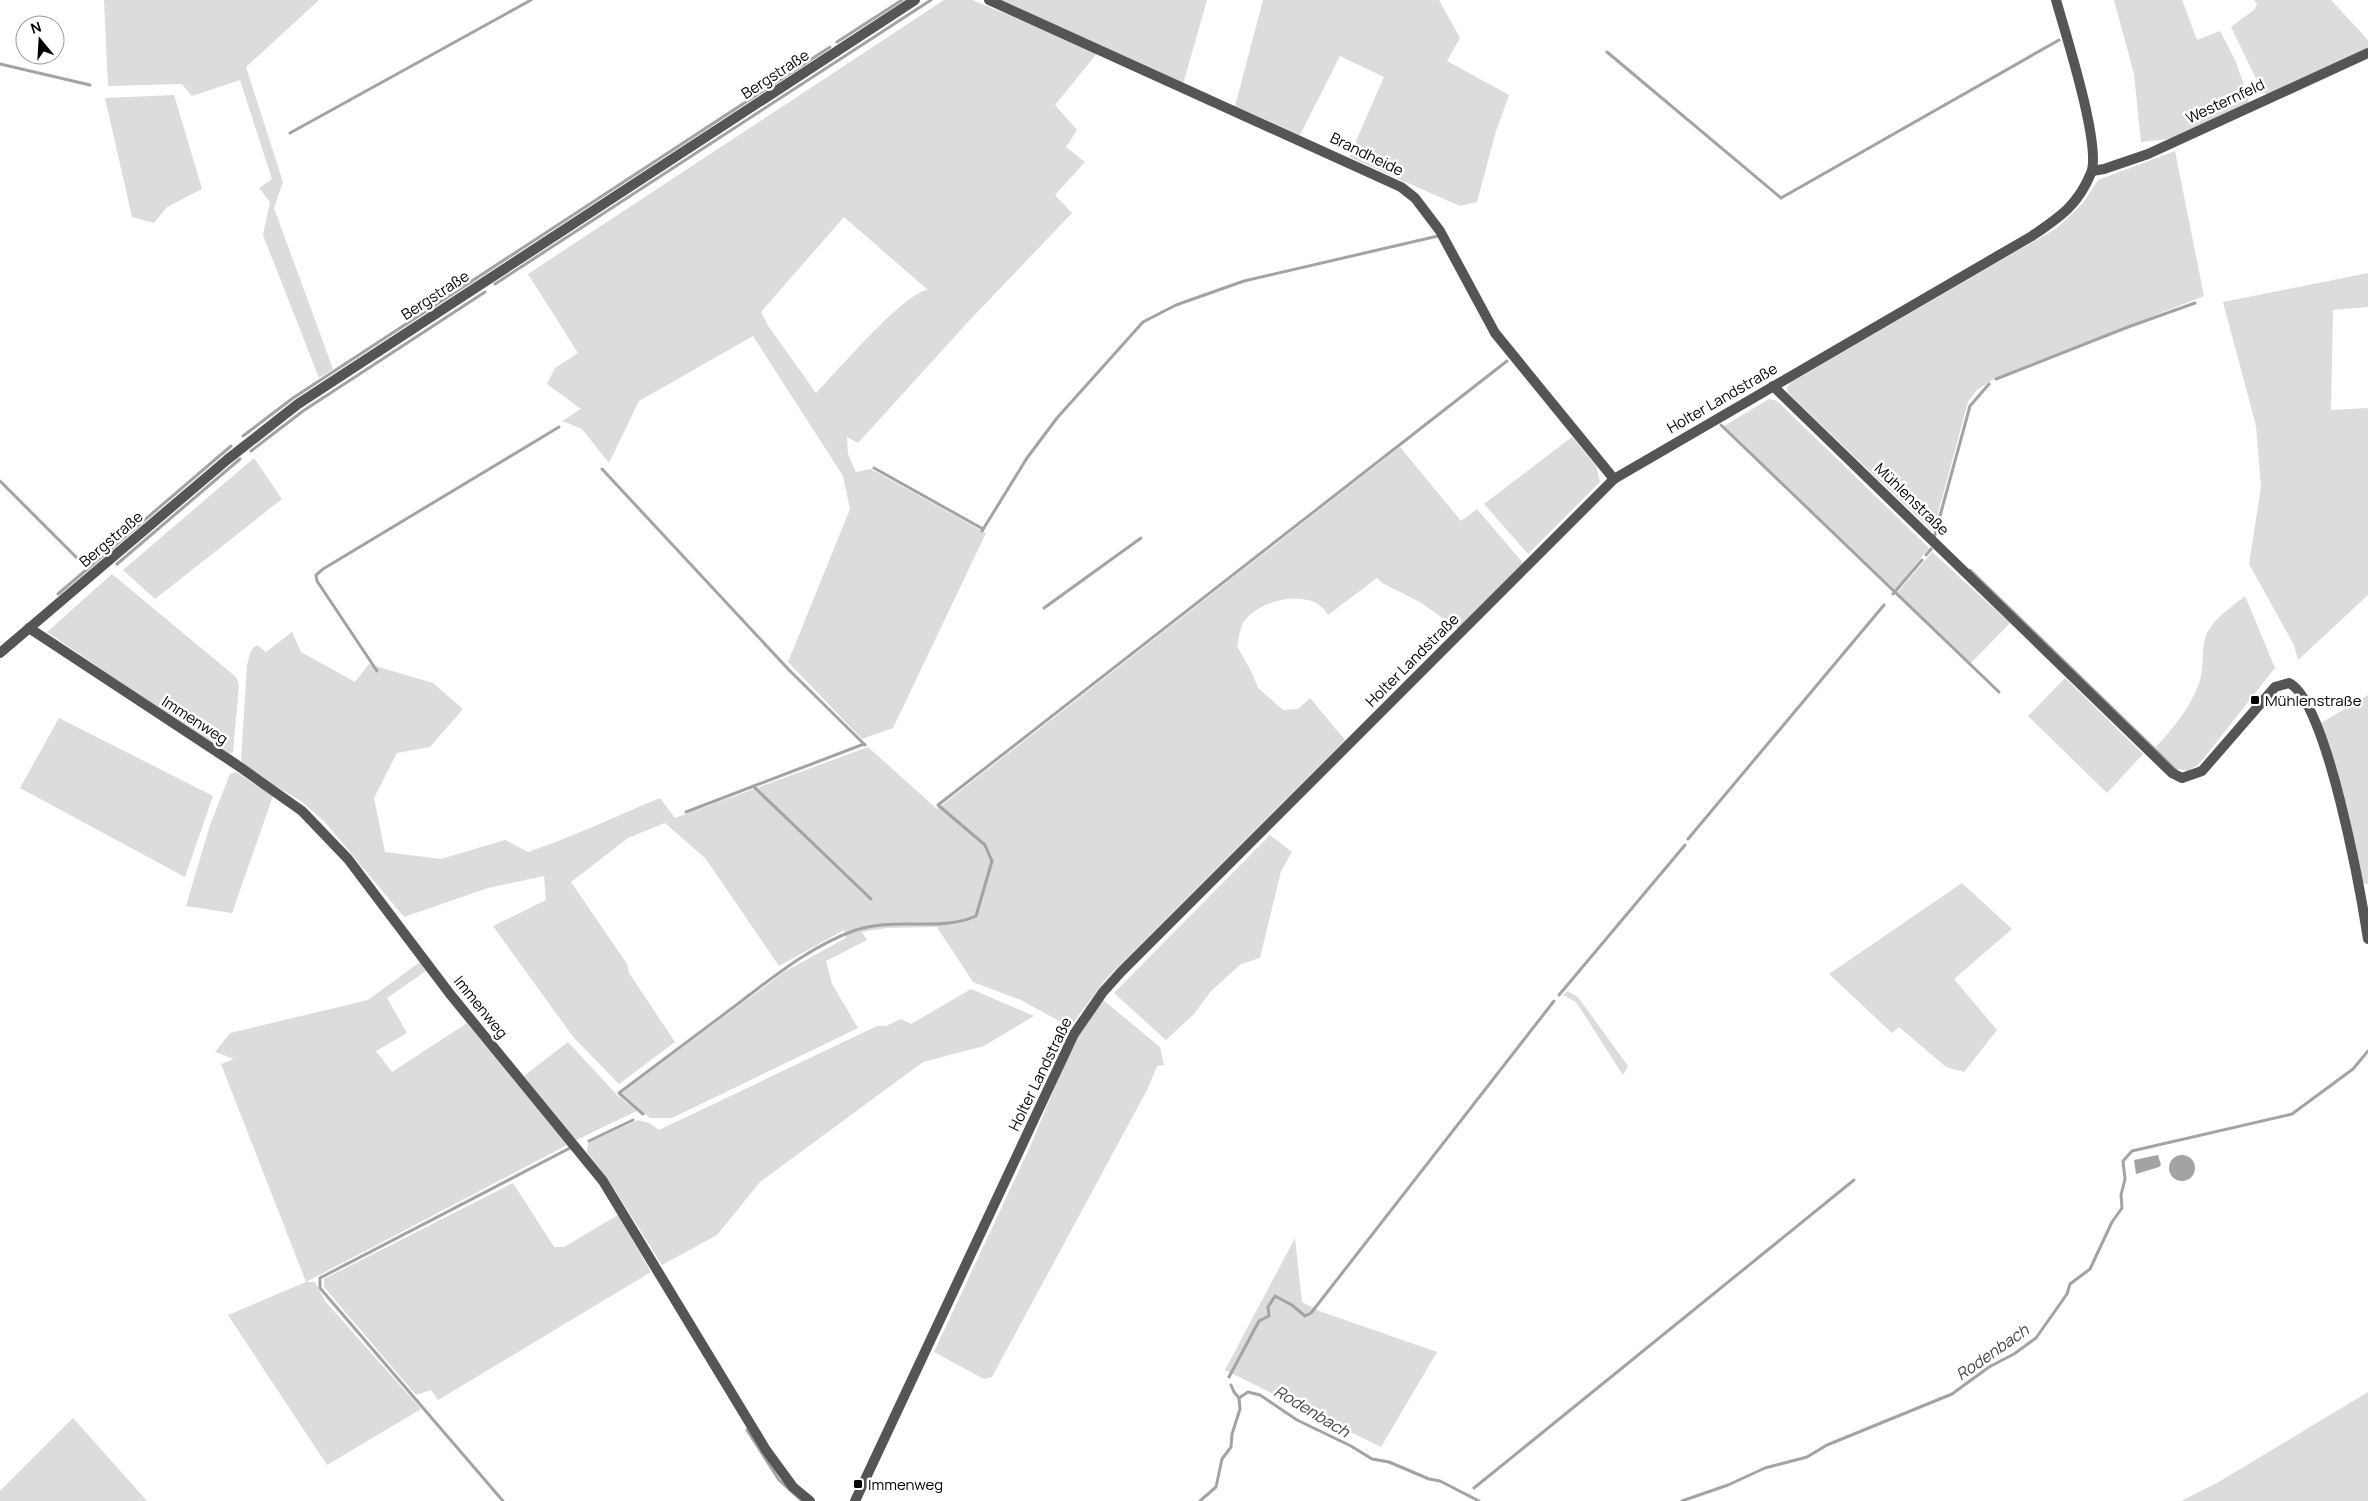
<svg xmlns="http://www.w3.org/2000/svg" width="2368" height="1501" font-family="Manrope,sans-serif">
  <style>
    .green { fill: #dcdcdc; fill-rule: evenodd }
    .water { fill: #a3a3a3 }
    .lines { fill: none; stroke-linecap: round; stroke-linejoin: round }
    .stream { stroke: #a3a3a3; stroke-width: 3 }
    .minor { stroke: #555; stroke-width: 10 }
    .poi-dot { fill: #000; stroke: #fff; stroke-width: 2 }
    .labels { text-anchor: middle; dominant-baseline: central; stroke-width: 5; stroke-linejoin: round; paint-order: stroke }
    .street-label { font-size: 15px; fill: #000; stroke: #fff }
    .poi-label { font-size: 15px; fill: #000; stroke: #fff; text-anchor: start }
    .water-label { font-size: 16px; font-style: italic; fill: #444; stroke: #fff }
  </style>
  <rect width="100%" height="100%" fill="#fff"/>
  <g class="green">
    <path d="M 104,0 L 319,0 L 246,67 L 283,182 L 274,208 L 333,369 L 319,378 L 263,235 L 270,202 L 259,188 L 272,179 L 240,80 L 192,96 L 182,84 L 108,86 Z"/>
    <path d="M 944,0 L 972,0 L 1098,52 L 1055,105 L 1077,130 L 1066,147 L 1085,162 L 1055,195 L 1072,213 L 967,323 L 858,443 L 847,437 L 848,454 L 856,472 L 871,469 L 986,533 L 893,728 L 862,739 L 788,662 L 850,509 L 843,476 L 753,336 L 639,401 L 609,463 L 582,429 L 562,421 L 581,409 L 547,384 L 555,368 L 578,353 L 528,274 ZM 844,217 L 928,290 C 905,291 835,374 816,393 L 769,327 L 761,312 Z"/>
    <path d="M 996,0 L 1207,0 L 1183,84 Z"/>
    <path d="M 1263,0 L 1439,0 L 1460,38 L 1447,61 L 1509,95 L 1496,131 L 1477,202 L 1460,206 L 1349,157 L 1384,77 L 1340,56 L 1300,135 L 1235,106 Z"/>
    <path d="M 2114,0 L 2182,0 L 2197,40 L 2220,31 L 2235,60 L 2249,99 L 2248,103 L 2177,138 L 2141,142 L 2134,74 Z"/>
    <path d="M 2254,0 L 2331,0 L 2368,40 L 2368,49 L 2267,95 L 2262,91 L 2231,27 L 2255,9 L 2257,4 Z"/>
    <path d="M 174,95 L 202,189 L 167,207 L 154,223 L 132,217 L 105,98 Z"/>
    <path d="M 2175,151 L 2204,296 L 1995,378 L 1977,390 L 1968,402 L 1933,532 L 1788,393 L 1787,388 L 1790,383 L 2057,228 L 2083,203 L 2098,180 Z"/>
    <path d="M 2368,273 L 2368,307 L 2333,310 L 2331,410 L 2368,408 L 2368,595 L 2298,660 L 2294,645 L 2249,564 L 2261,487 L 2256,426 L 2223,302 Z"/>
    <path d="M 1769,399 L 1777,401 L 1929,548 L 1895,590 L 1724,426 Z"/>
    <path d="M 1572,437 L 1596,466 L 1600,482 L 1528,554 L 1484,504 Z"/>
    <path d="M 1400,447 L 1461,521 L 1477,509 L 1523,563 L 1458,629 L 1420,602 L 1382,583 L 1377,578 L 1328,615 C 1313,587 1261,599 1245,620 C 1240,625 1239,639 1237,646 L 1252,673 L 1258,688 L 1283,710 L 1298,709 L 1310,698 L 1345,740 L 1106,979 L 1070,1027 L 1021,1000 L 973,982 L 937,927 L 886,928 L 862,932 L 867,940 L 826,961 L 832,984 L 858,1028 L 672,1118 L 650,1118 L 622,1093 L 784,972 L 846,938 L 844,930 L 779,966 L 706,859 L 665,823 L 628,838 L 571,882 L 627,964 L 629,973 L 675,1042 L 619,1084 L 574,1038 L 493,926 L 546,900 L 544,876 L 488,888 L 404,917 L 324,821 L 301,801 L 247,769 L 241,760 L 247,665 L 251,650 L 257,645 L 266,652 L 292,632 L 301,652 L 355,682 L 369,664 L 433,683 L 463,709 L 430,747 L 397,753 L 374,798 L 385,852 L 441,859 L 505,840 L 528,852 C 573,837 616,816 660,798 L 675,818 L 868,747 L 937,809 Z"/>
    <path d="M 254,458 L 282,499 L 155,599 L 123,570 Z"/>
    <path d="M 1932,552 L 2010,623 L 1970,664 L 1897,593 Z"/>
    <path d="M 112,574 L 236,677 L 239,685 L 233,752 L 227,755 L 47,632 Z"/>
    <path d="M 2245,596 L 2275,668 L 2199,764 L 2188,771 L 2178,769 L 2155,748 C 2173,729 2195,702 2201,676 C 2204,662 2201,643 2208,631 C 2216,617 2233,606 2245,596 Z"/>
    <path d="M 2065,678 L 2143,754 L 2107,793 L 2028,716 Z"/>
    <path d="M 2368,695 L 2368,884 L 2363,883 L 2321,723 Z"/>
    <path d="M 59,718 L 213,796 L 185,877 L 20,788 Z"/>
    <path d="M 236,772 L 273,796 L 232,913 L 186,906 L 210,825 L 230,774 Z"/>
    <path d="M 1270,835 L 1292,852 L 1281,871 L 1260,958 L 1241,964 L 1211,991 L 1194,1014 L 1166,1040 L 1114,993 Z"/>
    <path d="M 1962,883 L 2012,929 L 1954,979 L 1997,1030 L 1964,1072 L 1946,1067 L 1899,1027 L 1892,1033 L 1829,974 Z"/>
    <path d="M 420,962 L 426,971 L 387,998 L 407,1033 L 376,1051 L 392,1072 L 467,1023 L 567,1145 L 306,1282 L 315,1282 L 325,1301 L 421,1409 L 327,1465 L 228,1315 L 306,1282 L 221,1064 L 234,1059 L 215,1052 L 230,1033 L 368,1000 Z"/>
    <path d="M 971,989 L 1034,1016 L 984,1046 L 923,1062 L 760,1182 L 717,1235 L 662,1265 L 608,1179 L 587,1152 L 588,1143 L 638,1120 L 649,1123 L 659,1130 L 877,1026 L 886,1026 L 901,1019 L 911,1024 Z"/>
    <path d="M 1568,991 L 1578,997 L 1628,1066 L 1623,1075 L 1576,1002 L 1563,995 Z"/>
    <path d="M 1102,999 L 1160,1047 L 1164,1065 L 1157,1066 L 1147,1090 L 992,1377 L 984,1379 L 934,1352 L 1029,1149 L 1077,1035 Z"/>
    <path d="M 568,1042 L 617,1095 L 637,1111 L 576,1140 L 524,1076 Z"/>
    <path d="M 513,1183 L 554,1247 L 564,1247 L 618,1215 L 651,1272 L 438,1400 L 431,1390 L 416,1395 L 324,1287 L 324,1279 Z"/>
    <path d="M 1295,1238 L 1302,1302 L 1319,1311 L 1437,1352 L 1381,1447 L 1225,1370 Z"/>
    <path d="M 2368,1392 L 2368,1501 L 2181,1501 L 2217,1483 Z"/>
    <path d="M 73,1418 L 147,1501 L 0,1501 L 0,1491 Z"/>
  </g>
  <g class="water">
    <path d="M 2158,1155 L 2161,1165 L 2159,1167 L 2136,1174 L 2134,1160 Z"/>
    <circle cx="2182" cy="1168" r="13"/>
  </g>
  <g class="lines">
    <g class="stream">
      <path d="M 837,42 L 902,0"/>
      <path d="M 1607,52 L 1781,198 L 2059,40"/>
      <path d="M 0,64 L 90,85"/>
      <path d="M 290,133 L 531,0"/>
      <path d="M 495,284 L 931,0"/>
      <path d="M 1996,379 L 2128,327 L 2195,303"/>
      <path d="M 1721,425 L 1999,692"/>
      <path d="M 243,436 L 293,398 L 830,47"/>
      <path d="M 251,451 L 303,411 L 485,292"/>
      <path d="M 874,468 L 983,529"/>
      <path d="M 602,469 L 789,670 L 865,745"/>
      <path d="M 0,481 L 87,568"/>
      <path d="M 982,531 L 1027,458 L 1057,418 L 1143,322 L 1176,305 L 1244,281 L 1438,236"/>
      <path d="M 1934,538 L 1970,406 L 1989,384"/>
      <path d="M 1926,555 L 1931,549"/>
      <path d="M 117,564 L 240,459"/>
      <path d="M 1970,570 L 2176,770"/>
      <path d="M 58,594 L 231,446"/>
      <path d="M 1893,594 L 1922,560"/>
      <path d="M 1044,608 L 1141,538"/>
      <path d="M 377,671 L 317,581 L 316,575 L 323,569 L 559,427"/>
      <path d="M 753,786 L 871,899"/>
      <path d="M 686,812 L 864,744"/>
      <path d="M 1688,839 L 1884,605"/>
      <path d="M 1559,995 L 1685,845"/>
      <path d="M 643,1114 L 619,1093 C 658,1064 696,1035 735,1006 C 772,978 812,945 856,930 C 894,917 942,932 976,916 L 992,861 L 985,845 L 938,805 L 1507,361"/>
      <path d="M 589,1141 L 633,1120"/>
      <path d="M 1229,1377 L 1259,1321 L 1269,1316 L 1268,1307 L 1275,1296 L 1292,1305 L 1305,1316 L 1311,1313 L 1554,1001"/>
      <path d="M 1231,1385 L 1234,1392 L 1239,1398"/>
      <path d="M 1239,1398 L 1248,1392 L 1260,1395 L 1297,1420 L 1351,1446 L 1372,1459 L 1389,1462 L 1429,1479 L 1440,1481 L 1479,1501"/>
      <path d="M 747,1430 L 779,1480 L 802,1501"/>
      <path d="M 1474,1488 L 1854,1180"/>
      <path d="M 503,1501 L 320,1288 L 320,1278 L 570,1148"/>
      <path d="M 1200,1501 L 1216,1487 L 1222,1459 L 1231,1447 L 1232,1434 L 1240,1409 L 1239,1398"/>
      <path d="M 1682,1501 L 1728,1485 L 1765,1468 L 1807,1457 L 1827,1445 L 1952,1394 L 1989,1367 L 2014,1354 L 2036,1338 L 2067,1294 L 2070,1284 L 2090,1269 L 2112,1222 L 2122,1208 L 2121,1195 L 2125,1179 L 2123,1161 L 2132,1151 L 2292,1114 L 2353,1069 L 2368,1051"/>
    </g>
    <g class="minor">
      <path d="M 989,0 L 1401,187 L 1415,198 L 1440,231 L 1495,333 L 1614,479"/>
      <path d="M 2092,171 L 2104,169 L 2148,154 L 2368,53"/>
      <path d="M 1773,386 L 2172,773 L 2182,778 L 2202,771 L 2275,687 L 2289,683 C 2327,701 2361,894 2368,939"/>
      <path d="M 29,628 L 237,765 L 302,811 L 348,859 L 450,994 L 603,1181 L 766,1450 L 793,1487 L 810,1501"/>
      <path d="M 0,653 L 228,459 L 298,404 L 915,0"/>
      <path d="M 855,1501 L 1074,1034 L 1103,992 L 1121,972 L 1614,479 L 2032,236 C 2060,217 2078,205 2091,173 C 2102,147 2065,32 2056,0"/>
    </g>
  </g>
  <g class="poi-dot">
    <rect x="2250" y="695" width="10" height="10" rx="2.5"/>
    <rect x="853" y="1479" width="10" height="10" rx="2.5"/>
  </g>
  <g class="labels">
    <g class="street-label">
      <text transform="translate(775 74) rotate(-33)">Bergstraße</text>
      <text transform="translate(2225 101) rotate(-25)">Westernfeld</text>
      <text transform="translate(1367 154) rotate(26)">Brandheide</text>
      <text transform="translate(435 295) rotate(-33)">Bergstraße</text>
      <text transform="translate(1722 398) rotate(-30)">Holter Landstraße</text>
      <text transform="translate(1912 499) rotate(44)">Mühlenstraße</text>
      <text transform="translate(111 539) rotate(-40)">Bergstraße</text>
      <text transform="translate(1412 660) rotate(-45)">Holter Landstraße</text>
      <text transform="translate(195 720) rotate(33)">Immenweg</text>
      <text transform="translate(481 1007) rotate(51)">Immenweg</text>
      <text transform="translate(1040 1074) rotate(-64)">Holter Landstraße</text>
    </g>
    <g class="poi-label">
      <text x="2265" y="700">Mühlenstraße</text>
      <text x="868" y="1484">Immenweg</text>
    </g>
    <g class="water-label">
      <text transform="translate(1992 1352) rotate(-35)">Rodenbach</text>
      <text transform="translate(1312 1411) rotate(31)">Rodenbach</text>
    </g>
  </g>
  <g transform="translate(40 40) rotate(342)"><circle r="24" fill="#ffffff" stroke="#999999"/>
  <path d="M0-4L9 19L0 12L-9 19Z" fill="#000000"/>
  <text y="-8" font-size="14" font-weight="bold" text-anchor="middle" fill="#000000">N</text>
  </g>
</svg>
